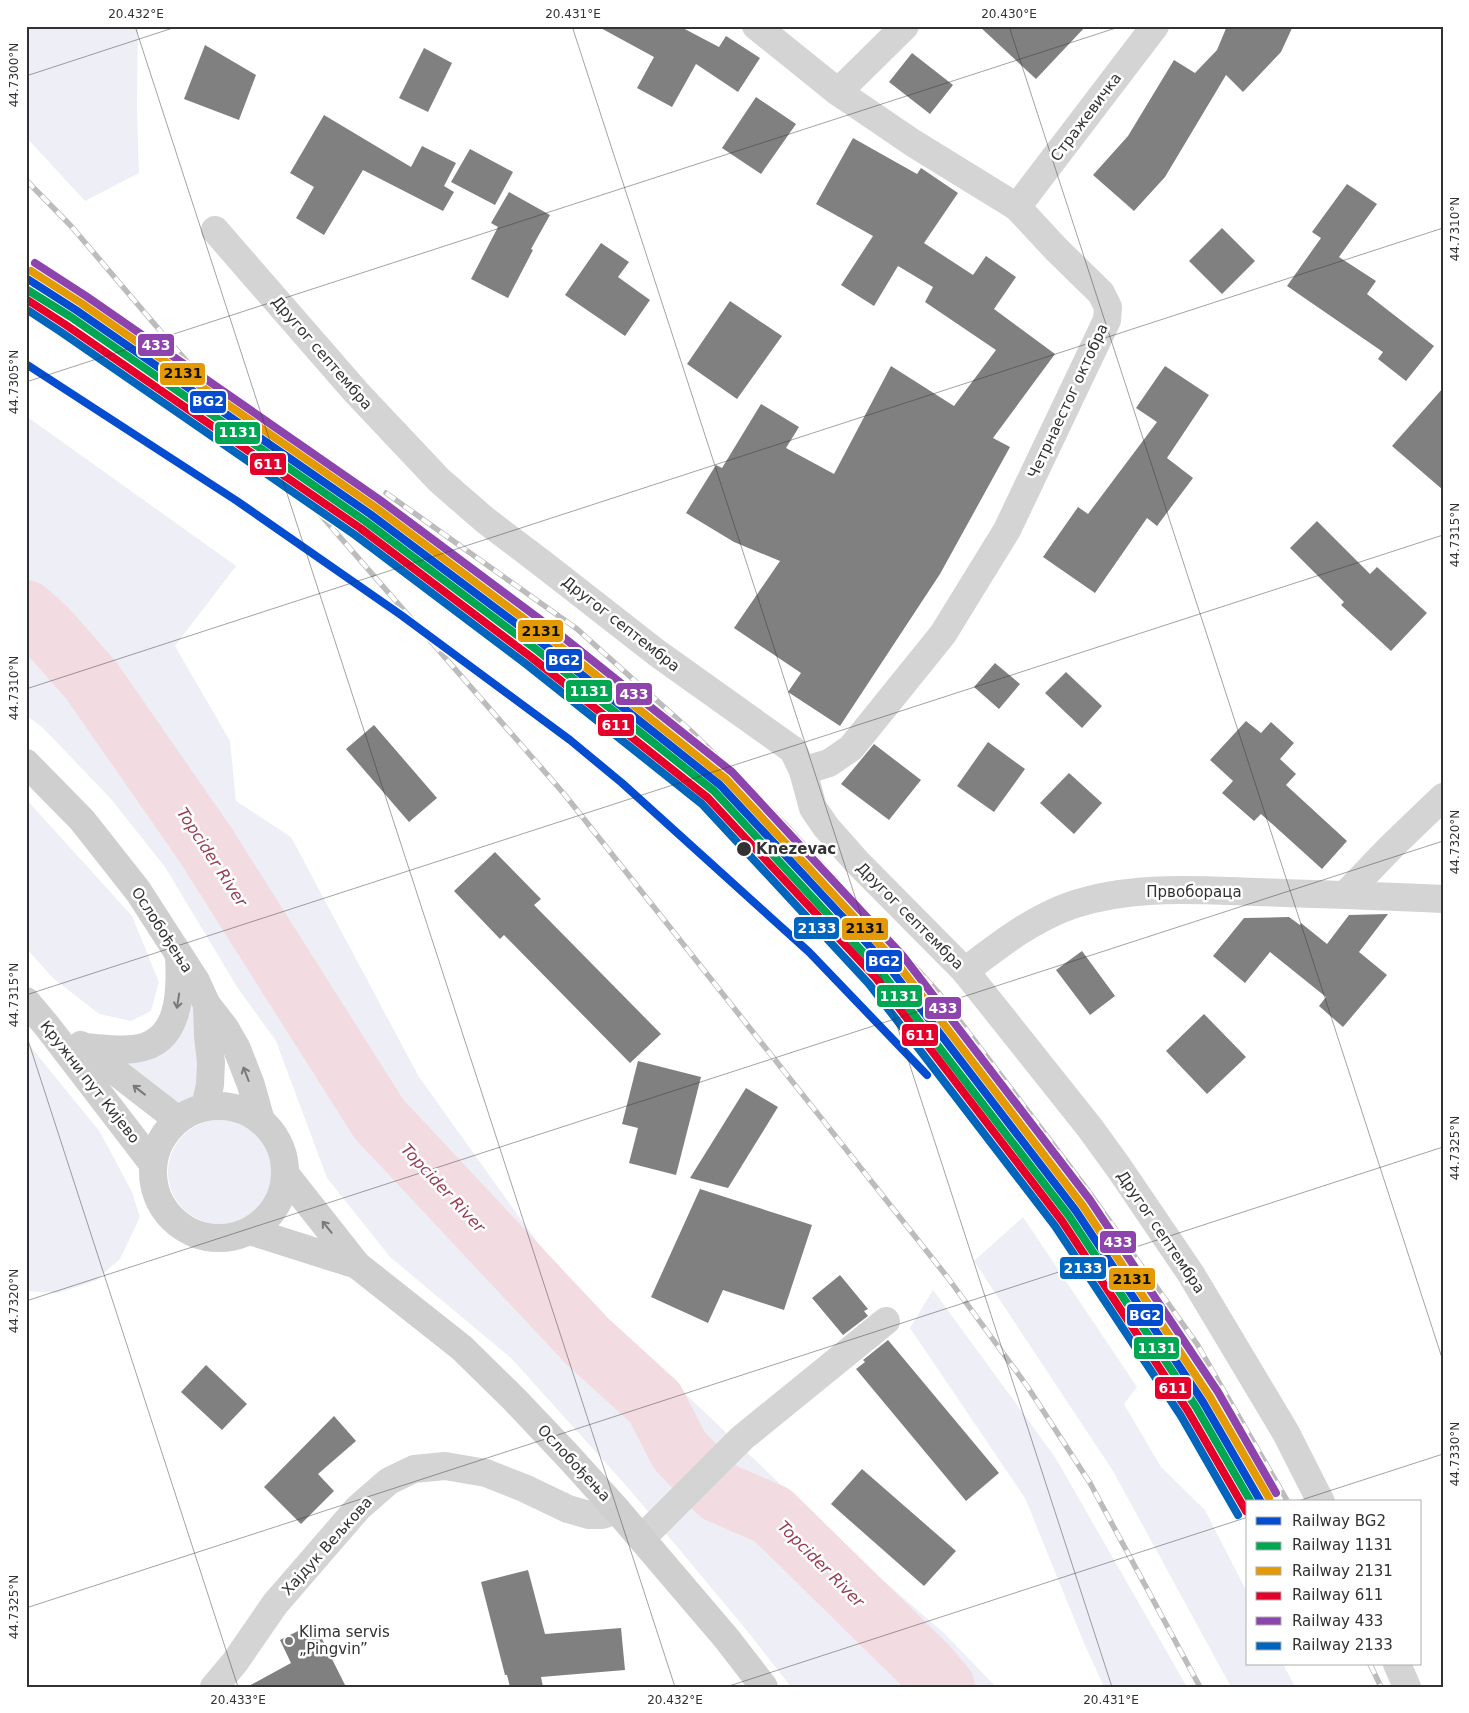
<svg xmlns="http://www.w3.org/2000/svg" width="1469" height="1713" font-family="'DejaVu Sans',sans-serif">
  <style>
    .green { fill: #eeeff6 }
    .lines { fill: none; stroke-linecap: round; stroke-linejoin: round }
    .river { stroke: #f3dce1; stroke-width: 62 }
    .building { fill: #808080 }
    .street { stroke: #d4d4d4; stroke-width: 28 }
    .secondary { stroke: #cfcfcf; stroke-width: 28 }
    .rail-casing { stroke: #bcbcbc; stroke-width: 5.5 }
    .rail { stroke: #fff; stroke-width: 4; stroke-dasharray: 11; stroke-linecap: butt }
    .rail-1-casing { stroke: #fff; stroke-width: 11 }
    .rail-2-casing { stroke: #fff; stroke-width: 11 }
    .rail-3-casing { stroke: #fff; stroke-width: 11 }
    .rail-4-casing { stroke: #fff; stroke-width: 11 }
    .rail-5-casing { stroke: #fff; stroke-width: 11 }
    .rail-6-casing { stroke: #fff; stroke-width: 11 }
    .rail-1 { stroke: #044cd0; stroke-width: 8 }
    .rail-2 { stroke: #00a651; stroke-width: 8 }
    .rail-3 { stroke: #e39a05; stroke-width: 8 }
    .rail-4 { stroke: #e4002b; stroke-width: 8 }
    .rail-5 { stroke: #8e44ad; stroke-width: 8 }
    .rail-6 { stroke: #0065bd; stroke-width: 8 }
    .oneway { stroke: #797979 }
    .ticks { fill: none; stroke: #323232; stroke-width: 1; stroke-opacity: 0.45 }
    .stop-dot { fill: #323232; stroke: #fff; stroke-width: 2 }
    .poi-dot { fill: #7a7a7a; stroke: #fff; stroke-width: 2 }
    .labels { text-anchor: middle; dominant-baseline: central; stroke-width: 5; stroke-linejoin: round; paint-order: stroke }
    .street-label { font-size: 15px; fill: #323232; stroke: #fff }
    .stop-label { font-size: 15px; font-weight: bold; fill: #323232; stroke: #fff; text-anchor: start }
    .poi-label { font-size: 15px; fill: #323232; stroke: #fff; text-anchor: start }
    .water-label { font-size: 16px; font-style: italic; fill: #963d50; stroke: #fff }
    .line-badge { stroke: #fff; stroke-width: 2 }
    .badge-label { font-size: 14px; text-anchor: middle; font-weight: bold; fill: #fff }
    .pale-badge-label { font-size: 14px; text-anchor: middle; font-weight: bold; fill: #111 }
    .neatline { fill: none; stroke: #323232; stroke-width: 2 }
    .ticks-label { font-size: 12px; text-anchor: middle; fill: #323232 }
  </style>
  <rect width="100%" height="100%" fill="#fff"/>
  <g class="green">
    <path d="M 26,26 L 138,26 L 137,107 L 139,173 L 85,201 L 26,137 Z"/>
    <path d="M 26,416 L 236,566 L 175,646 L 230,741 L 236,801 L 291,837 L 419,1077 L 563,1278 L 870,1569 L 945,1634 L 996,1687 L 964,1687 L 867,1586 L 862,1613 L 933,1687 L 791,1687 L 748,1632 L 630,1490 L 511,1358 L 390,1257 L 327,1178 L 276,1041 L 237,987 L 165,867 L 111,799 L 44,729 L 26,715 Z"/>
    <path d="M 26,799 L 132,916 L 159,982 L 151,1011 L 131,1021 L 99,1014 L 53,978 L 26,948 Z"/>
    <path d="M 187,980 L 195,1017 L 202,1065 L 198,1095 L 179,1108 L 108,1056 L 138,1057 Z"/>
    <path d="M 26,1041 L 100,1132 L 132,1192 L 140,1217 L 120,1259 L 95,1281 L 58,1293 L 26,1291 Z"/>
    <circle cx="220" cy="1172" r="52"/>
    <path d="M 1023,1217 L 1137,1387 L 1124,1404 L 1161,1467 L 1205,1510 L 1248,1594 L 1248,1664 L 1283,1664 L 1295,1687 L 1231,1687 L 1113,1471 L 974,1261 Z"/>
    <path d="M 933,1290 L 1055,1457 L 1187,1687 L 1104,1687 L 1084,1643 L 1025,1498 L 910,1328 Z"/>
  </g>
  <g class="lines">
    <path class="river" d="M 26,611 L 45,628 L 91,680 L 205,844 L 379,1119 L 587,1341 L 655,1403 L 679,1450 L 719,1492 L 772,1515 L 926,1666 L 944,1687"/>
  </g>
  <g class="building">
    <path d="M 597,26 L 679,26 L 719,47 L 726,36 L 760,58 L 738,92 L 696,64 L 672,107 L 637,88 L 654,57 Z"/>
    <path d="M 979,26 L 1086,26 L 1036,79 Z"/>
    <path d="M 1227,26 L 1293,26 L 1281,52 L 1243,92 L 1226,75 L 1165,177 L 1134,211 L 1093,175 L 1128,136 L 1174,60 L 1195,73 L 1217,50 Z"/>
    <path d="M 205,45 L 256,75 L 239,120 L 184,99 Z"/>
    <path d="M 424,48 L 452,63 L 428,112 L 399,98 Z"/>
    <path d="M 912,53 L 953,85 L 930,114 L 889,82 Z"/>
    <path d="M 756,97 L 796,124 L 761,174 L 722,148 Z"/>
    <path d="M 324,115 L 411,167 L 422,146 L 456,163 L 444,186 L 454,192 L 443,211 L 363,170 L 324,235 L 296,218 L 314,187 L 290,173 Z"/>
    <path d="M 853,138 L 917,174 L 921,168 L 958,193 L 924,243 L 973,275 L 986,256 L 1016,277 L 994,309 L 1055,354 L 993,438 L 1010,447 L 940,574 L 840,726 L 788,692 L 801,673 L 734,628 L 780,561 L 734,542 L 686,513 L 716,465 L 722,468 L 761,404 L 799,427 L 786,448 L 834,474 L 891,366 L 954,406 L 996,350 L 925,302 L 933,287 L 898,266 L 874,306 L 841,285 L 873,236 L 816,204 Z"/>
    <path d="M 470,149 L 513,172 L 495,205 L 451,182 Z"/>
    <path d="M 1347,184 L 1377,204 L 1339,257 L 1376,281 L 1367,294 L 1434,346 L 1406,381 L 1378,359 L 1383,352 L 1287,286 L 1321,238 L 1312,232 Z"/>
    <path d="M 509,192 L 550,215 L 531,249 L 533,250 L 508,298 L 471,279 L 498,227 L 491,223 Z"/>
    <path d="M 1222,228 L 1255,261 L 1222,294 L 1189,261 Z"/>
    <path d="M 601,243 L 629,262 L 618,277 L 650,300 L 625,336 L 565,295 Z"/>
    <path d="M 730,301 L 782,336 L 737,399 L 687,364 Z"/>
    <path d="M 1165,366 L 1209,395 L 1167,458 L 1193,478 L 1157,526 L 1147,518 L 1095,593 L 1043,557 L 1078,507 L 1088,514 L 1157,422 L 1136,408 Z"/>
    <path d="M 1443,388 L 1443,490 L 1392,446 Z"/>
    <path d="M 1317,521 L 1370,574 L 1377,567 L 1427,613 L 1391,651 L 1341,605 L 1344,602 L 1290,548 Z"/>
    <path d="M 995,663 L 1020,684 L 999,709 L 974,687 Z"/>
    <path d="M 1066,672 L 1102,706 L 1082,728 L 1045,693 Z"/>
    <path d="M 1246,721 L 1261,733 L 1271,722 L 1294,743 L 1280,759 L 1296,774 L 1286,785 L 1347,841 L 1322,869 L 1261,814 L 1254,821 L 1222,793 L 1233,781 L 1210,760 Z"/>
    <path d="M 374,725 L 437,798 L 409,822 L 346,749 Z"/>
    <path d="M 988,742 L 1025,769 L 994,812 L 957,786 Z"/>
    <path d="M 874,744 L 921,780 L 889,820 L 841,784 Z"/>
    <path d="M 1069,773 L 1102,803 L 1074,834 L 1040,803 Z"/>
    <path d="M 495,852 L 541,899 L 534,905 L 661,1034 L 630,1063 L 504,935 L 500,939 L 454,891 Z"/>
    <path d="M 1388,914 L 1359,952 L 1387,975 L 1343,1027 L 1319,1006 L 1326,997 L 1270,952 L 1245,983 L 1213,956 L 1244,918 L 1289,917 L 1300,925 L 1301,923 L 1327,944 L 1349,915 Z"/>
    <path d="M 1082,951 L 1115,996 L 1090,1015 L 1056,970 Z"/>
    <path d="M 1204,1014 L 1246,1057 L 1207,1094 L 1166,1051 Z"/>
    <path d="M 638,1061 L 701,1077 L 676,1175 L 629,1163 L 638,1128 L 622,1124 Z"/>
    <path d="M 746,1088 L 778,1107 L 728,1188 L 690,1178 Z"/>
    <path d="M 700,1189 L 812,1225 L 784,1310 L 723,1290 L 708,1323 L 651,1297 Z"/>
    <path d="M 840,1275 L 868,1309 L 864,1311 L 868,1316 L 843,1335 L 812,1298 Z"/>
    <path d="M 888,1340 L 999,1473 L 966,1501 L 856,1369 L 865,1362 L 863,1360 Z"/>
    <path d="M 206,1365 L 247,1404 L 222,1430 L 181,1392 Z"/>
    <path d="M 334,1416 L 356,1441 L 318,1474 L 334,1491 L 301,1524 L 264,1487 Z"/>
    <path d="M 862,1469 L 956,1551 L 924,1586 L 831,1504 Z"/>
    <path d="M 528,1570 L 545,1634 L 621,1628 L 625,1670 L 541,1677 L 543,1687 L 510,1687 L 507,1675 L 505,1675 L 481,1582 Z"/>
    <path d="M 314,1623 L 346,1687 L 247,1687 L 291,1663 L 280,1640 Z"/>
  </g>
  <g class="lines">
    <g class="street">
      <path d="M 756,26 L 838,92 L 913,143 L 1017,207 L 1056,249 L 1101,293 L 1108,307 L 1107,320 L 1007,530 L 943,634 L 851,748 L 829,763 L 803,771"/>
      <path d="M 838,92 L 905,26"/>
      <path d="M 1017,207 L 1155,26"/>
      <path d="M 215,230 L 356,392 L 439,480 L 485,520 L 543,564 L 657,653 L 793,750 L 803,771 L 813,808 L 826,827 L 857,862 L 965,971 L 1090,1128 L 1119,1168 L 1191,1274 L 1286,1433 L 1321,1502"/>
      <path d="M 1345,895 L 1392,846 L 1443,797"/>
      <path d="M 965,971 C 999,945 1032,919 1072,905 C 1131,885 1194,890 1256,892 C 1319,894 1381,896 1443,899"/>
      <path d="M 642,1538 L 742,1438 L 886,1321"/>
      <path d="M 1397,1664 L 1407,1687"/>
      <path d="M 214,1687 L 235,1662 L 275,1604 L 358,1508 L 389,1481 L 414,1469 L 445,1466 L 486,1473 L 524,1488 L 568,1509 L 589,1515 L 602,1515 L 617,1510"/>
    </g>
    <g class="secondary">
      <path d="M 26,763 L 82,820 L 138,891 L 178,953 L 196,981 L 207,1005 L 225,1028 L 237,1049 L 251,1085 L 261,1121"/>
      <path d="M 26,1001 L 47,1026 L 153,1164"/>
      <path d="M 81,1045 L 178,1120"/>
      <path d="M 84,1047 C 100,1048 118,1051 134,1049 C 181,1044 181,991 179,956"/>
      <circle cx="219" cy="1172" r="66"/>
      <path d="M 205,1107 L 210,1085 L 211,1062 L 208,1036 L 207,1005"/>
      <path d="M 286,1175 L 357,1265 L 462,1348 L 514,1399 L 568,1456 L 617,1510 L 727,1639 L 764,1687"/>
      <path d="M 250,1231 L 357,1265"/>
    </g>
    <g class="rail-casing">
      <g id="rail">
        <path d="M 26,180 L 71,226 L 162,333 L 565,795 L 948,1278 L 1027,1386 L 1090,1483 L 1200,1687"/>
        <path d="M 386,493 L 577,629 L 692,732 L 786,825 L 938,992 L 1089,1192 L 1197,1344 L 1288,1502"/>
        <path d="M 1370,1664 L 1381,1687"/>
      </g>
    </g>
    <use href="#rail" class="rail"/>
    <g class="rail-1-casing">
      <g id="rail-1">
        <path d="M 26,278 L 76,310 L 370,514 L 542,643 L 720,785 L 889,967 L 1076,1211 L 1203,1402 L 1261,1502"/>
        <path d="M 26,364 L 237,501 L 401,615 L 570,740 L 622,783 L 809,952 L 927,1075"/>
      </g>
    </g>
    <g class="rail-2-casing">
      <path id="rail-2" d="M 26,289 L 71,317 L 365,521 L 537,650 L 714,791 L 882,973 L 1069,1216 L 1196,1407 L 1251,1502"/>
    </g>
    <g class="rail-3-casing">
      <path id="rail-3" d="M 31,271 L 81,303 L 375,507 L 547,636 L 726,779 L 896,962 L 1083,1206 L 1210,1397 L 1269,1498"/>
    </g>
    <g class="rail-4-casing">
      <path id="rail-4" d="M 26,299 L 66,325 L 360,528 L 531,657 L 708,798 L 876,978 L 1062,1221 L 1188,1411 L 1246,1511"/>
    </g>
    <g class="rail-5-casing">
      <path id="rail-5" d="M 35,263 L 86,296 L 380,500 L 553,629 L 732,772 L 903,956 L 1090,1200 L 1218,1392 L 1276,1493"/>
    </g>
    <g class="rail-6-casing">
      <path id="rail-6" d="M 26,309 L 61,332 L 355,535 L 526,664 L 702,804 L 869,984 L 1055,1226 L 1181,1416 L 1238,1515"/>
    </g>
    <use href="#rail-1" class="rail-1"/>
    <use href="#rail-2" class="rail-2"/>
    <use href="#rail-3" class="rail-3"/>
    <use href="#rail-4" class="rail-4"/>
    <use href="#rail-5" class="rail-5"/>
    <use href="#rail-6" class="rail-6"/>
  </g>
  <defs><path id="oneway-shaft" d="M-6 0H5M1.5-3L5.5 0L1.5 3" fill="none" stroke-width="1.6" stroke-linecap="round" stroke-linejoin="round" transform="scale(1.25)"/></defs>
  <g class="oneway">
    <use href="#oneway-shaft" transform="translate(178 1001) rotate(99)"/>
    <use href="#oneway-shaft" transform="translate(246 1074) rotate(-111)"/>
    <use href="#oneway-shaft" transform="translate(139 1090) rotate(-142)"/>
    <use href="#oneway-shaft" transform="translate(327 1227) rotate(-129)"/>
  </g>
  <path class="ticks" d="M 135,26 L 675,1687M 572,26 L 1112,1687M 1009,26 L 1443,1361M 26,76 L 179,26M 26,382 L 1122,26M 26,689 L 1443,228M 26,995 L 1443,535M 26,1034 L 238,1687M 26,1301 L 1443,841M 1295,1502 L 1443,1454M 26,1608 L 1443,1147M 726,1687 L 1248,1517"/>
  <circle class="stop-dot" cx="744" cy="849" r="8"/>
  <circle class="poi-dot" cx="289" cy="1641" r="5"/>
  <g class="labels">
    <g class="street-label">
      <text transform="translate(1086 117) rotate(-53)">Стражевичка</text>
      <text transform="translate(322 353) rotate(49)">Другог септембра</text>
      <text transform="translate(1068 401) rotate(-65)">Четрнаестог октобра</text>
      <text transform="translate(621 624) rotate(38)">Другог септембра</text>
      <text x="1194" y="892">Првобораца</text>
      <text transform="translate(910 916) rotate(45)">Другог септембра</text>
      <text transform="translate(162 930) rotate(57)">Ослобођења</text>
      <text transform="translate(90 1082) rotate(52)">Кружни пут Кијево</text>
      <text transform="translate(1161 1232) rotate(56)">Другог септембра</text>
      <text transform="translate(574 1463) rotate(47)">Ослобођења</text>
      <text transform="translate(327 1546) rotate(-48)">Хајдук Вељкова</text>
    </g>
    <g class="stop-label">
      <text x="756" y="849">Knezevac</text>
    </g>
    <g class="poi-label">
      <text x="299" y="1632">Klima servis<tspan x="299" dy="17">„Pingvin”</tspan></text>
    </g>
    <g class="water-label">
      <text transform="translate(212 857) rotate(57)">Topcider River</text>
      <text transform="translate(443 1188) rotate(47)">Topcider River</text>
      <text transform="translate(821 1564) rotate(45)">Topcider River</text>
    </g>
  </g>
  <g class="line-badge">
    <rect x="137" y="333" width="38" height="24" rx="5" fill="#8e44ad"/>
    <rect x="159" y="362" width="47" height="24" rx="5" fill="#e39a05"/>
    <rect x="189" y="390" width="38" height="24" rx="5" fill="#044cd0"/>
    <rect x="214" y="421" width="47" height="24" rx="5" fill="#00a651"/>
    <rect x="249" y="452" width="38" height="24" rx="5" fill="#e4002b"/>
    <rect x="517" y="619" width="47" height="24" rx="5" fill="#e39a05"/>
    <rect x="545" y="648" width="38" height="24" rx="5" fill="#044cd0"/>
    <rect x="565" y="679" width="48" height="24" rx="5" fill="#00a651"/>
    <rect x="615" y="682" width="38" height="24" rx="5" fill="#8e44ad"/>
    <rect x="597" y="713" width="38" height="24" rx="5" fill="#e4002b"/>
    <rect x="793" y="916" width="47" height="24" rx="5" fill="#0065bd"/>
    <rect x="841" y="917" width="48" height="24" rx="5" fill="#e39a05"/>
    <rect x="865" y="949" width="38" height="24" rx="5" fill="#044cd0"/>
    <rect x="876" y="984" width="47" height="24" rx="5" fill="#00a651"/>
    <rect x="924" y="996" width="38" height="24" rx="5" fill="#8e44ad"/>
    <rect x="901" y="1023" width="38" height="24" rx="5" fill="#e4002b"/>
    <rect x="1099" y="1230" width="38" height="24" rx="5" fill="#8e44ad"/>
    <rect x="1059" y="1256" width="48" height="24" rx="5" fill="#0065bd"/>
    <rect x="1108" y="1267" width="48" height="24" rx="5" fill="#e39a05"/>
    <rect x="1126" y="1303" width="38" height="24" rx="5" fill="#044cd0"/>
    <rect x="1133" y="1336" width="47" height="24" rx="5" fill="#00a651"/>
    <rect x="1154" y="1376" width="38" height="24" rx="5" fill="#e4002b"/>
  </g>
  <g class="badge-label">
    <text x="156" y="350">433</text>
    <text x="208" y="406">BG2</text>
    <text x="238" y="437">1131</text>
    <text x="268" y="469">611</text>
    <text x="564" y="665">BG2</text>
    <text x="589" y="696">1131</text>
    <text x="634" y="699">433</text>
    <text x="616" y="730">611</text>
    <text x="817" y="933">2133</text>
    <text x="884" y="966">BG2</text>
    <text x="899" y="1001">1131</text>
    <text x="943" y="1013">433</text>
    <text x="920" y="1040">611</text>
    <text x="1118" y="1247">433</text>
    <text x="1083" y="1273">2133</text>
    <text x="1145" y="1320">BG2</text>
    <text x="1157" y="1353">1131</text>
    <text x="1173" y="1393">611</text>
  </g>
  <g class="pale-badge-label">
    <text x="183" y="378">2131</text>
    <text x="541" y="636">2131</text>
    <text x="865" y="933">2131</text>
    <text x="1132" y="1284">2131</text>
  </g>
  <rect width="1469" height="1713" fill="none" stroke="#ffffff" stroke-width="55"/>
  <rect x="1246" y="1500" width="175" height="165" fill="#ffffff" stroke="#adadad"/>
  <rect x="1256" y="1517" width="25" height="8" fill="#044cd0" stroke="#adadad"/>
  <text x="1292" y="1526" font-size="15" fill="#323232">Railway BG2</text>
  <rect x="1256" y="1542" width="25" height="8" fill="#00a651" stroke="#adadad"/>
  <text x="1292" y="1550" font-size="15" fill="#323232">Railway 1131</text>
  <rect x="1256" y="1567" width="25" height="8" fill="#e39a05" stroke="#adadad"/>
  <text x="1292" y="1576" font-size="15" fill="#323232">Railway 2131</text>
  <rect x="1256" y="1592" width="25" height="8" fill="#e4002b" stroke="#adadad"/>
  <text x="1292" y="1600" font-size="15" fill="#323232">Railway 611</text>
  <rect x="1256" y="1617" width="25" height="8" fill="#8e44ad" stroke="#adadad"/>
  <text x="1292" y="1626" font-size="15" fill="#323232">Railway 433</text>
  <rect x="1256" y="1642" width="25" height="8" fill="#0065bd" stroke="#adadad"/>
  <text x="1292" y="1650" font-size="15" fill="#323232">Railway 2133</text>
  <rect x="28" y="28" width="1414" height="1658" class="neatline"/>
  <g class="ticks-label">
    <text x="136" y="18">20.432°E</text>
    <text x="573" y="18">20.431°E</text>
    <text x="1009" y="18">20.430°E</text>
    <text transform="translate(14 75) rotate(-90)" y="4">44.7300°N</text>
    <text transform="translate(1455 229) rotate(-90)" y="4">44.7310°N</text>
    <text transform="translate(14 382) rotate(-90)" y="4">44.7305°N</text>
    <text transform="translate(1455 535) rotate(-90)" y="4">44.7315°N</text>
    <text transform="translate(14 688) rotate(-90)" y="4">44.7310°N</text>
    <text transform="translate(1455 842) rotate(-90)" y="4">44.7320°N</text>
    <text transform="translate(14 995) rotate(-90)" y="4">44.7315°N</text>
    <text transform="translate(1455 1148) rotate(-90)" y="4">44.7325°N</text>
    <text transform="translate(14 1301) rotate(-90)" y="4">44.7320°N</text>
    <text transform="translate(1455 1454) rotate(-90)" y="4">44.7330°N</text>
    <text transform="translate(14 1607) rotate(-90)" y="4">44.7325°N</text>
    <text x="238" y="1704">20.433°E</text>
    <text x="675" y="1704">20.432°E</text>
    <text x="1111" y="1704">20.431°E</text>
  </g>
</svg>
